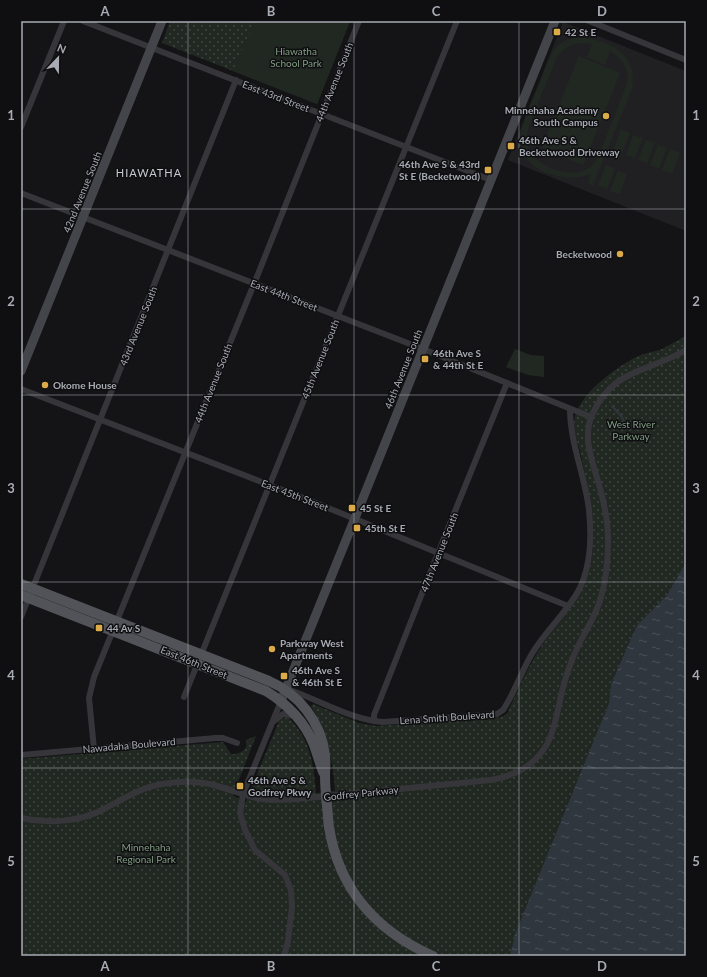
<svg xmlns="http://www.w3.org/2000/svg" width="707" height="977" font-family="Lato,sans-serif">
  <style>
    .built { fill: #202023 }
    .park { fill: url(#park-dots) }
    .garden { fill: #212822; fill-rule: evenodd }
    .water { fill: url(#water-ripples) }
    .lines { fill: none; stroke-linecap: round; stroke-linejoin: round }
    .stream { stroke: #2f363d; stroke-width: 2 }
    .street { stroke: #36363a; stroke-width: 6 }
    .secondary { stroke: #44454a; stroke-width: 9 }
    .primary { stroke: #525359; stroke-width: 10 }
    .grid { fill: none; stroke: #a8abb4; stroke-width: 1; stroke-opacity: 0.55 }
    .poi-dot { fill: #daab48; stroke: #0f0f11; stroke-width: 1.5 }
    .labels { text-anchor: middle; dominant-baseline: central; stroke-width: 3; stroke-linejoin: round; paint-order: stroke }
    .poi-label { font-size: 10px; font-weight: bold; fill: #a8abb4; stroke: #0f0f11; text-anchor: start }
    .park-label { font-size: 10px; fill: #819d83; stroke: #0f0f11 }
    .street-label { font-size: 10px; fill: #a8abb4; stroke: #0f0f11 }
    .neighbourhood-label { font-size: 11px; letter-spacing: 1px; fill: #c8cad1; stroke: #0f0f11 }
    .neatline { fill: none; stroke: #a8abb4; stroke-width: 1.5 }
    .grid-label { font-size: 13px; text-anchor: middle; font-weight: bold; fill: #a8abb4 }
  </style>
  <defs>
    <pattern id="park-dots" width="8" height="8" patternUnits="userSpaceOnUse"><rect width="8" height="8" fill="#212822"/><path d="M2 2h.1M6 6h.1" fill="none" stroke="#3e4440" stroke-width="1.8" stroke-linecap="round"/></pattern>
    <pattern id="water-ripples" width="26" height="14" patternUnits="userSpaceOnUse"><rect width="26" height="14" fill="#2f363d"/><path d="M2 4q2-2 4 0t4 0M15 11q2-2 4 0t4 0" fill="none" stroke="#4a5057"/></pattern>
  </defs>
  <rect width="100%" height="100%" fill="#141416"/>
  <path class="built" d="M 563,22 L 686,71 L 686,231 L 508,160 Z"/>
  <g class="park">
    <path d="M 170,21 L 350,21 L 317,104 L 162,43 Z"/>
    <path d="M 686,336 L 686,562 L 667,595 L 637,625 L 611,684 L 609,703 L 515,934 L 510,956 L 21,956 L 21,759 L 223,742 L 231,754 C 240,754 249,750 246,740 L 256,736 L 233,795 L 245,803 L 279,721 C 282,718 285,717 289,718 C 311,741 313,762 316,793 L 335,791 C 333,760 327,732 311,706 L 313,704 L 359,723 L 377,726 L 501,717 L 507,714 C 518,690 528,666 543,644 C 563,616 584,598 591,562 C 598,526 588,490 581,455 C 579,446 573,431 574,422 C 576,400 601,380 618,368 C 624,364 630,360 636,357 C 644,353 654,352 662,349 C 670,345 678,340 686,336 Z"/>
  </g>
  <g class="garden">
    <path d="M 257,21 L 350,21 L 317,104 L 233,71 L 245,42 Z"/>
    <path d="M 575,38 C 606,37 639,53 632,89 L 593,185 L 588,183 L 591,174 C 566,184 522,172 520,141 C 520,138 520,134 521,132 C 525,114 534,97 541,80 C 545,70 548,57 555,49 C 560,42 567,40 575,38 ZM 582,43 L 592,44 L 587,57 L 605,65 L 610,51 C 623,59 630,70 627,84 L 597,160 C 589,171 578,174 564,172 C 549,170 528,158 527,141 C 526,128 534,115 538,103 C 544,88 551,72 557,57 C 563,48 571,44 582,43 Z"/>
    <path d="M 579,56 L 620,73 L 583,165 L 542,148 Z"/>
    <path d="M 621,129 L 630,133 L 622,153 L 613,150 Z"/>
    <path d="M 633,135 L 643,138 L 635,158 L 626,155 Z"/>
    <path d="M 646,140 L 655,143 L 647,163 L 638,160 Z"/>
    <path d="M 658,145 L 667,148 L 659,168 L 650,165 Z"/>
    <path d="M 670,149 L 680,153 L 672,173 L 662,170 Z"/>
    <path d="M 606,165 L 615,169 L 607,189 L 598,185 Z"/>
    <path d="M 618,171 L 627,174 L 620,194 L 610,191 Z"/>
    <path d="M 515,349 L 531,355 L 544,356 L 544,377 L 528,375 L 506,367 Z"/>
  </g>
  <path class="water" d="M 686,562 L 686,956 L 510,956 L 515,934 L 609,703 L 611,684 L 637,625 L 667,595 Z"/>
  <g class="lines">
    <g class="stream">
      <path d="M 612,406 L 622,417 L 625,424"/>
      <path d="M 683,531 L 686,532"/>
    </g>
    <g class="street">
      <path d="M 83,21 L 491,180"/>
      <path d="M 589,21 L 686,60"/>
      <path d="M 21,127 L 64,21"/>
      <path d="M 21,193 L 423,349 L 591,417"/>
      <path d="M 21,389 L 311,501 L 568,606"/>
      <path d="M 21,617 L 236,80"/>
      <path d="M 290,690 C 319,700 352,720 383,722 L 497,714 L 503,710 C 516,691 522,668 535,649 C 547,631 562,616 574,598 C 591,573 592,539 589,510 C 585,476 570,443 570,409"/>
      <path d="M 184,697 L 457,21"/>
      <path d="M 281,701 L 243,794 L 240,813 L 245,830 L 255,850 L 285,875 L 291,890 L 292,907 L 288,941 L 284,956"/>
      <path d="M 374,721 L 374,715 L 438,553 L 507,383"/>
      <path d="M 273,722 L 283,714 L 295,716"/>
      <path d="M 94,749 L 89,698 L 94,677 L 256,279 L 359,21"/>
      <path d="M 21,755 L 216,738 L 223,738 L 237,743"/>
      <path d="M 21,818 C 48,824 80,822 104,809 C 123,799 141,787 163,784 C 180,781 200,781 217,786 C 232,790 246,796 261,799 C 273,801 285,800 297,799 L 491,780 C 513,776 531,768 544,749 C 556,733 559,697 566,677 C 570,664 575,652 581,640 C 586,630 592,621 596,611 C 606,588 608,564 608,540 C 608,524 605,507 601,492 C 595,467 581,440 592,415 C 613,368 647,373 686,350"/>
    </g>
    <g class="secondary">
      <path d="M 21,371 L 162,21"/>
      <path d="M 281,701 L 357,513 L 555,21"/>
    </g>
    <g class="primary">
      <path d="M 21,584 L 269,681 C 299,694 321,722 325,755 C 326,762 325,769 325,776 C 325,786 326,796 327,806 C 328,813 328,821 329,827 C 339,890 376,931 433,956"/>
      <path d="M 21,595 L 266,691 C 287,704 305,722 314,745 C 317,754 320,763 323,772"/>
    </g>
  </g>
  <path class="grid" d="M 188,21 L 188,956M 354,21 L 354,956M 519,21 L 519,956M 21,209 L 686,209M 21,395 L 686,395M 21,582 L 686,582M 21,768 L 686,768"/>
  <g class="poi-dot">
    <rect x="553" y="28" width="8" height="8" rx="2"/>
    <circle cx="606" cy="116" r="4"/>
    <rect x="507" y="142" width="8" height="8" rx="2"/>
    <rect x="484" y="166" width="8" height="8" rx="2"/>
    <circle cx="620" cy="254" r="4"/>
    <rect x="421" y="355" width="8" height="8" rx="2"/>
    <circle cx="45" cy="385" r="4"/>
    <rect x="348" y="504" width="8" height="8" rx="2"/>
    <rect x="353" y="524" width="8" height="8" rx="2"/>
    <rect x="95" y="624" width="8" height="8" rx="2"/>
    <circle cx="272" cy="649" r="4"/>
    <rect x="280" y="672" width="8" height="8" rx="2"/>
    <rect x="236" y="782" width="8" height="8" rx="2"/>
  </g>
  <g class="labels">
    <g class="poi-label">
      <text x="565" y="32">42 St E</text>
      <text x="598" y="110" text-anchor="end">Minnehaha Academy<tspan x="598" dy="12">South Campus</tspan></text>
      <text x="519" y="140">46th Ave S &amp;<tspan x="519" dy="12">Becketwood Driveway</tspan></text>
      <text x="480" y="164" text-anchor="end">46th Ave S &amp; 43rd<tspan x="480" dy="12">St E (Becketwood)</tspan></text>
      <text x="612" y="254" text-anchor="end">Becketwood</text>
      <text x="433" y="353">46th Ave S<tspan x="433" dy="12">&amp; 44th St E</tspan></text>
      <text x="53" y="385">Okome House</text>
      <text x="360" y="508">45 St E</text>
      <text x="365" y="528">45th St E</text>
      <text x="107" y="628">44 Av S</text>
      <text x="280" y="643">Parkway West<tspan x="280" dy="12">Apartments</tspan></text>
      <text x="292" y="670">46th Ave S<tspan x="292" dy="12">&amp; 46th St E</tspan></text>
      <text x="248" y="780">46th Ave S &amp;<tspan x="248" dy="12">Godfrey Pkwy</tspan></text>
    </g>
    <g class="park-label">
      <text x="296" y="51">Hiawatha<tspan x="296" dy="12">School Park</tspan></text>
      <text x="631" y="424">West River<tspan x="631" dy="12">Parkway</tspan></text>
      <text x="146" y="847">Minnehaha<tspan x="146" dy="12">Regional Park</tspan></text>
    </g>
    <g class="street-label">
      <text transform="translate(334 82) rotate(-68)">44th Avenue South</text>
      <text transform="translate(276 96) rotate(21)">East 43rd Street</text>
      <text transform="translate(82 192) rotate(-68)">42nd Avenue South</text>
      <text transform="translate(284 295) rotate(21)">East 44th Street</text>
      <text transform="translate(138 326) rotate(-68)">43rd Avenue South</text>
      <text transform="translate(320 359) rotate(-68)">45th Avenue South</text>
      <text transform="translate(403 369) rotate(-68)">46th Avenue South</text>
      <text transform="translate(213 383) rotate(-68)">44th Avenue South</text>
      <text transform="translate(295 495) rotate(21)">East 45th Street</text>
      <text transform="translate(439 552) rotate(-68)">47th Avenue South</text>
      <text transform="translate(194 662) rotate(22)">East 46th Street</text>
      <text transform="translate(447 717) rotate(-4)">Lena Smith Boulevard</text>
      <text transform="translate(129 745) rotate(-5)">Nawadaha Boulevard</text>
      <text transform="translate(361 793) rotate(-6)">Godfrey Parkway</text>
    </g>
    <g class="neighbourhood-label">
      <text x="149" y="172">HIAWATHA</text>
    </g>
  </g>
  <rect width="707" height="977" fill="none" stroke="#0f0f11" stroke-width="44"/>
  <g transform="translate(58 58) rotate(22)" stroke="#0f0f11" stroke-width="3" paint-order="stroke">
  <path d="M0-3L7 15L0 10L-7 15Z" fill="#a8abb4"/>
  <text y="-6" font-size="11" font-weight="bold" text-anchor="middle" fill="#a8abb4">N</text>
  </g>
  <rect x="22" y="22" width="663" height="933" class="neatline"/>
  <g class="grid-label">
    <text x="105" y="16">A</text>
    <text x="271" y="16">B</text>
    <text x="436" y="16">C</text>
    <text x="602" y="16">D</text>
    <text x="11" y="120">1</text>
    <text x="696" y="120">1</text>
    <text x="11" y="306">2</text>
    <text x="696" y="306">2</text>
    <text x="11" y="493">3</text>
    <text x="696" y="493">3</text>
    <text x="11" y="680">4</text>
    <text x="696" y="680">4</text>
    <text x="11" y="866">5</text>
    <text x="696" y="866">5</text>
    <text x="105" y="971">A</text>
    <text x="271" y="971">B</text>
    <text x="436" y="971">C</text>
    <text x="602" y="971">D</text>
  </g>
</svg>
